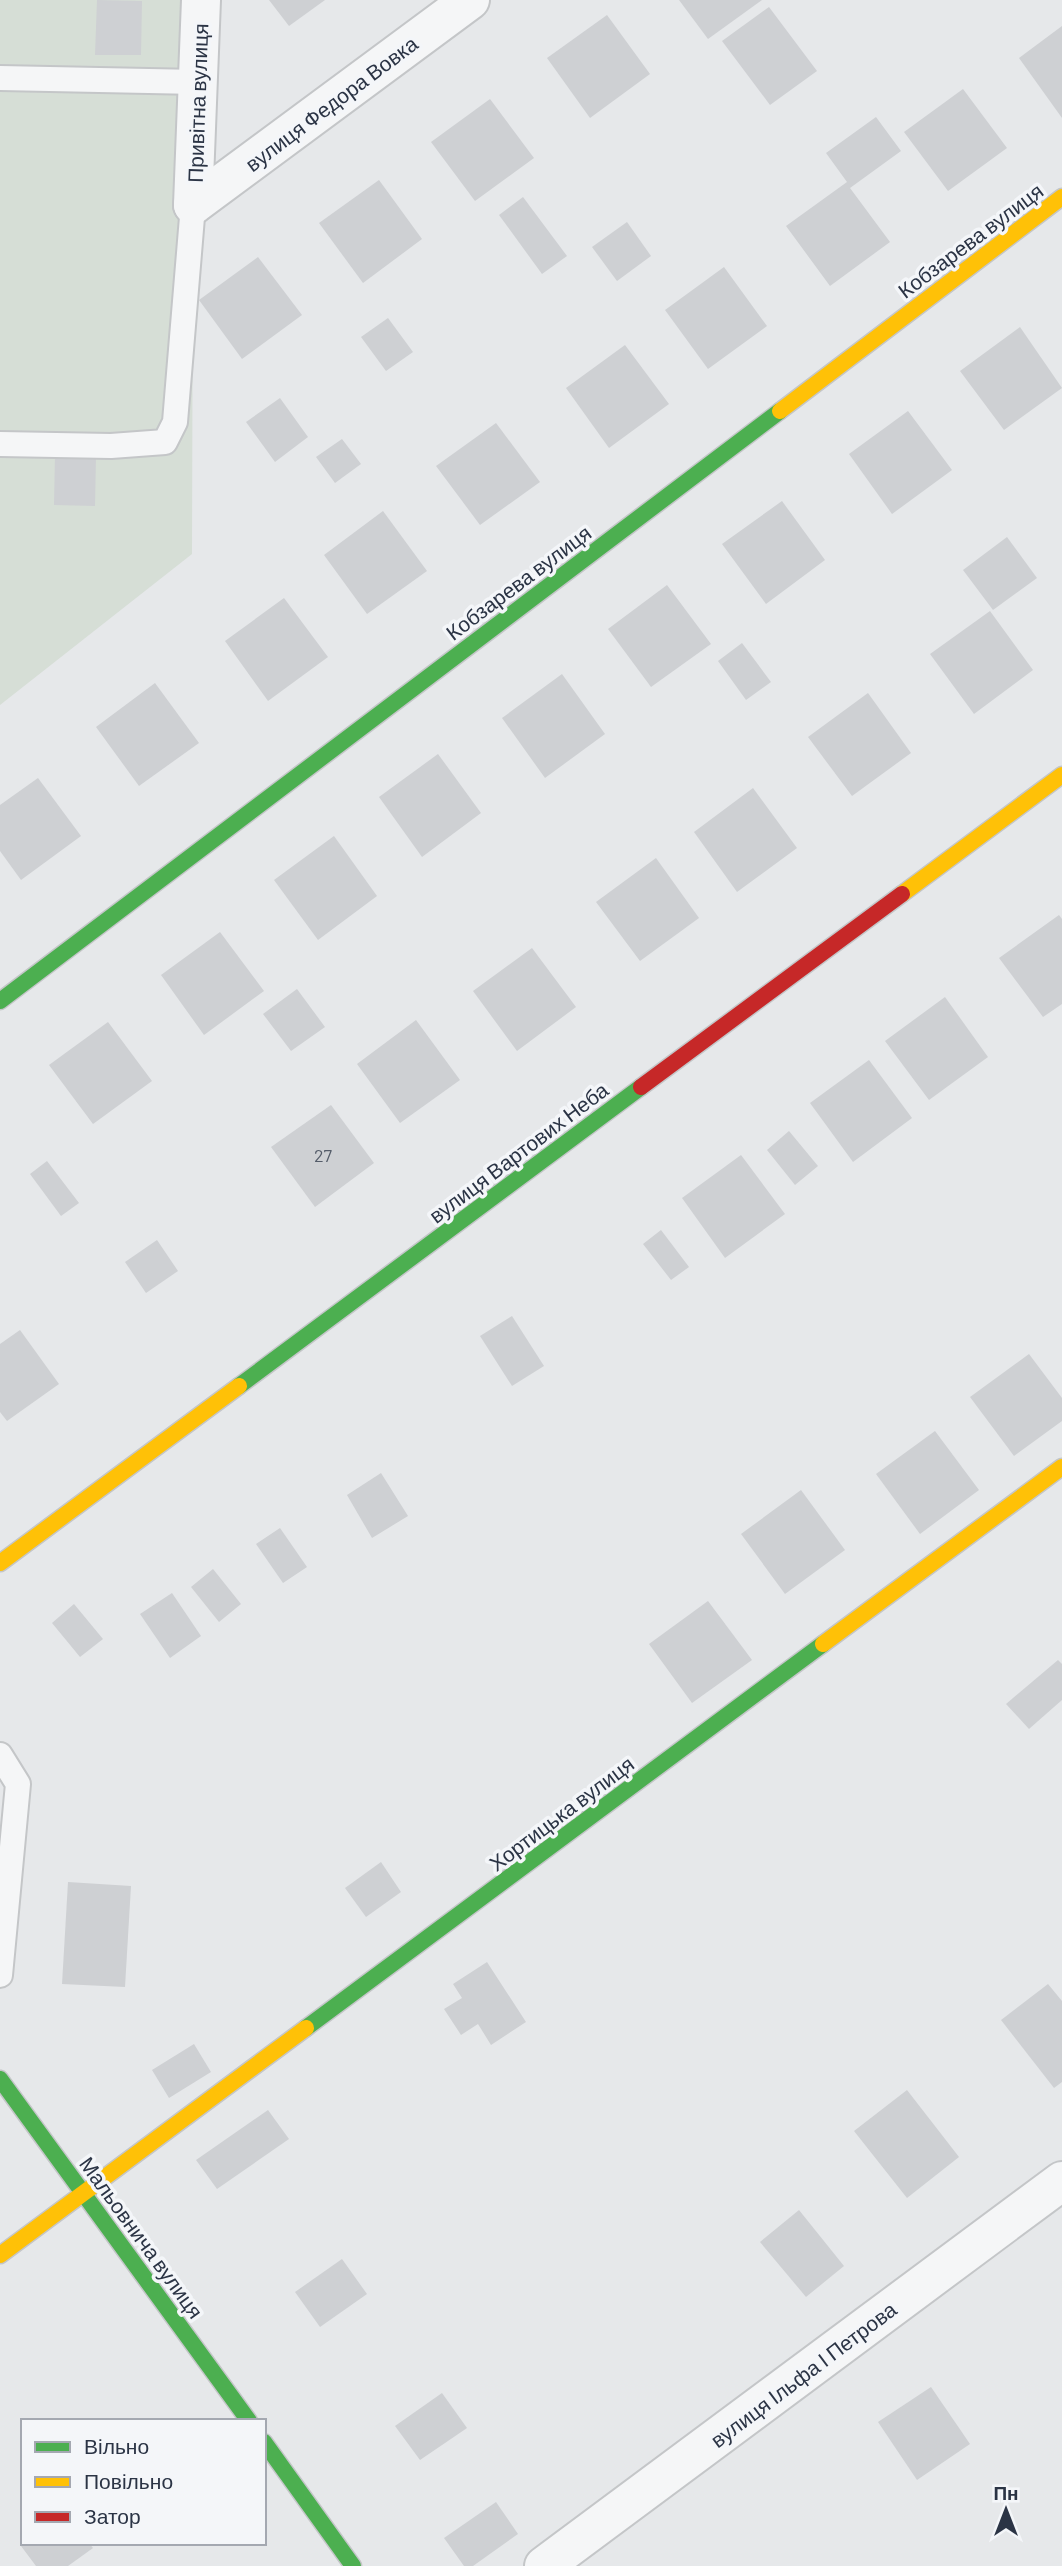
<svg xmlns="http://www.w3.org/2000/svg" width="1062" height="2566" font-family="Barlow,sans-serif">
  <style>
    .green { fill: #d6ded6 }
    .building { fill: #ced0d3 }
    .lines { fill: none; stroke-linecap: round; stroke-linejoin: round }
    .lane-casing { stroke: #c4c6c8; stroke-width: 28 }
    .street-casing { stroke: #c4c6c8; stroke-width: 42 }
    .fast-casing { stroke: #c4c6c8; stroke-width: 19 }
    .slow-casing { stroke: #c4c6c8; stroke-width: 19 }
    .jam-casing { stroke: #c4c6c8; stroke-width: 19 }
    .lane { stroke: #f5f6f7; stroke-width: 24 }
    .street { stroke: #f5f6f7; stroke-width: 38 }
    .fast { stroke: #4caf50; stroke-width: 16 }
    .slow { stroke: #ffc107; stroke-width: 16 }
    .jam { stroke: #c62828; stroke-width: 16 }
    .labels { text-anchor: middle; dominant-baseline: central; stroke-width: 7; stroke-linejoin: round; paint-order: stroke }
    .number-label { font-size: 18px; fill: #545c69 }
    .street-label { font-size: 21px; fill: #2b3445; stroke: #f4f6f9 }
  </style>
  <rect width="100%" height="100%" fill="#e6e8ea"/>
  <path class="green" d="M 0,0 L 201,0 L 193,205 L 192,554 L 0,705 Z"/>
  <g class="building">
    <path d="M 97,0 L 142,1 L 141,55 L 95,55 Z"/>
    <path d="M 269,0 L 325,0 L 289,26 Z"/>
    <path d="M 679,0 L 762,0 L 708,39 Z"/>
    <path d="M 769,7 L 817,71 L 770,105 L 722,41 Z"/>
    <path d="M 607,15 L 650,74 L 590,118 L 547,58 Z"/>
    <path d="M 1062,26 L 1062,118 L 1019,58 Z"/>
    <path d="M 963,89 L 1007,148 L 948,191 L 904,132 Z"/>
    <path d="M 490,99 L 534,158 L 475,201 L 431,142 Z"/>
    <path d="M 876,117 L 901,151 L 850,188 L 890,242 L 830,286 L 786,226 L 847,182 L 826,153 Z"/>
    <path d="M 379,180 L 422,239 L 363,283 L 319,223 Z"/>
    <path d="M 523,197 L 567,256 L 542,274 L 499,215 Z"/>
    <path d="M 627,222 L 651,256 L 617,281 L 592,247 Z"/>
    <path d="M 258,257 L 302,315 L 242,359 L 199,300 Z"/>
    <path d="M 724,267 L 767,326 L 708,369 L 665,310 Z"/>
    <path d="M 388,318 L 413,352 L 386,371 L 361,337 Z"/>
    <path d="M 1020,327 L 1062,388 L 1004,430 L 960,371 Z"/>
    <path d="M 625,345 L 669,404 L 609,448 L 566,388 Z"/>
    <path d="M 280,398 L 308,437 L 275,462 L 246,422 Z"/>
    <path d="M 908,411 L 952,470 L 892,514 L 849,454 Z"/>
    <path d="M 496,423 L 540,482 L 480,525 L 436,466 Z"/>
    <path d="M 342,439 L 361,464 L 335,483 L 316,457 Z"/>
    <path d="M 55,455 L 96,456 L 95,506 L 54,505 Z"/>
    <path d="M 782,501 L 825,560 L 766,604 L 722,544 Z"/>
    <path d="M 383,511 L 427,571 L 367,614 L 324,555 Z"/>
    <path d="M 1007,537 L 1037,578 L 993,610 L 963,570 Z"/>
    <path d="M 667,585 L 711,644 L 651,687 L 608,629 Z"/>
    <path d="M 284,598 L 328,657 L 268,701 L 225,641 Z"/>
    <path d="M 990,611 L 1033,670 L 974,714 L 930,654 Z"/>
    <path d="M 742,643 L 771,682 L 746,700 L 718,661 Z"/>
    <path d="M 562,674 L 605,734 L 545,778 L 502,718 Z"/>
    <path d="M 155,683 L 199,743 L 139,786 L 96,727 Z"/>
    <path d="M 868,693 L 911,753 L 852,796 L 808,737 Z"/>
    <path d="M 438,754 L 481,813 L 422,857 L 379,797 Z"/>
    <path d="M 38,778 L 81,836 L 21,880 L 0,851 L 0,805 Z"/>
    <path d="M 753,788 L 797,848 L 737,892 L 694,832 Z"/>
    <path d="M 334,836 L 377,896 L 318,940 L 274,880 Z"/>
    <path d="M 656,858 L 699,918 L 640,961 L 596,902 Z"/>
    <path d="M 1059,915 L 1062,919 L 1062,1004 L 1043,1017 L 999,958 Z"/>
    <path d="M 220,932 L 264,991 L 204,1035 L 161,975 Z"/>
    <path d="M 532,948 L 576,1007 L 517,1051 L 473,991 Z"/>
    <path d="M 297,989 L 325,1027 L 291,1051 L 263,1014 Z"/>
    <path d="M 945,997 L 988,1057 L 929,1100 L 885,1041 Z"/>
    <path d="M 416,1020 L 460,1080 L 400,1123 L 357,1064 Z"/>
    <path d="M 108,1022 L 152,1081 L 93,1124 L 49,1065 Z"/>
    <path d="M 869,1060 L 912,1118 L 853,1162 L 810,1103 Z"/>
    <path d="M 331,1105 L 374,1163 L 315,1207 L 271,1147 Z"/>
    <path d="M 789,1131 L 818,1166 L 795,1185 L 767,1150 Z"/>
    <path d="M 741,1155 L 785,1214 L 725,1258 L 682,1198 Z"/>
    <path d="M 47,1161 L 79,1203 L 61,1216 L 30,1174 Z"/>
    <path d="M 661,1230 L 689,1267 L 671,1280 L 643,1244 Z"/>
    <path d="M 157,1240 L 178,1271 L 146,1293 L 125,1262 Z"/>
    <path d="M 512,1316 L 544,1366 L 512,1386 L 480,1336 Z"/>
    <path d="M 20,1330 L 59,1384 L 7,1421 L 0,1412 L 0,1344 Z"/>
    <path d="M 1029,1354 L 1062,1398 L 1062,1421 L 1014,1456 L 970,1397 Z"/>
    <path d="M 935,1431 L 979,1490 L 920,1534 L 876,1474 Z"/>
    <path d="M 381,1473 L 408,1516 L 372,1538 L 347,1495 Z"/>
    <path d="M 801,1490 L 845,1550 L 785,1594 L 741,1534 Z"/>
    <path d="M 280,1528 L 307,1567 L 283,1583 L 256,1544 Z"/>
    <path d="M 213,1569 L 241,1604 L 219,1622 L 191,1587 Z"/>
    <path d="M 172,1593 L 201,1636 L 170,1658 L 140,1614 Z"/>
    <path d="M 708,1601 L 752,1660 L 692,1703 L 649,1644 Z"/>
    <path d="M 74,1604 L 103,1639 L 80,1657 L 52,1623 Z"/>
    <path d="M 1058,1660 L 1062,1664 L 1062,1700 L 1029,1729 L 1006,1704 Z"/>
    <path d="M 381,1862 L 401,1892 L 366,1917 L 345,1888 Z"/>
    <path d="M 68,1882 L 131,1886 L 125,1987 L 62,1984 Z"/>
    <path d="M 487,1962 L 526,2022 L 491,2045 L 478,2024 L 461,2035 L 444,2009 L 462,1998 L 453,1984 Z"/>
    <path d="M 1048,1984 L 1062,2001 L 1062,2082 L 1054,2088 L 1001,2020 Z"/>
    <path d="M 194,2044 L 211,2072 L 169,2098 L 152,2070 Z"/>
    <path d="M 907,2090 L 959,2157 L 907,2198 L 854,2131 Z"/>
    <path d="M 268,2110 L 289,2139 L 217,2189 L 196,2160 Z"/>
    <path d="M 799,2210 L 844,2266 L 806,2297 L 760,2242 Z"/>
    <path d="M 342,2259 L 367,2294 L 320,2327 L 295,2292 Z"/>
    <path d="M 931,2387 L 970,2444 L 917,2480 L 878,2422 Z"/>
    <path d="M 442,2393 L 467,2428 L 420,2460 L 395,2426 Z"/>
    <path d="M 496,2502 L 518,2534 L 473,2566 L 464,2566 L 444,2538 Z"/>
    <path d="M 26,2543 L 89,2543 L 93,2548 L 68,2566 L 36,2566 L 21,2546 Z"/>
  </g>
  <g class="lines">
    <g class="lane-casing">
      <g id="lane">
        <path d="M 0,78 L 198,82"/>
        <path d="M 0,444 L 111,446 L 165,442 L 175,422 L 193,205"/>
        <path d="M 0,1755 L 18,1784 L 0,1975"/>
      </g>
    </g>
    <g class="street-casing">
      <g id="street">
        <path d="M 193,205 L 470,0"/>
        <path d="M 193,205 L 201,0"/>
        <path d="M 544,2566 L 1062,2181"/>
      </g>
    </g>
    <g class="fast-casing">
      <g id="fast">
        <path d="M 0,1001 L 780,411"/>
        <path d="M 239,1386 L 641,1087"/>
        <path d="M 306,2028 L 823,1644"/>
        <path d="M 0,2079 L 249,2421"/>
        <path d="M 264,2442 L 353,2566"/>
      </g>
    </g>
    <g class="slow-casing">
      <g id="slow">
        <path d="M 780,411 L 1062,197"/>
        <path d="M 902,894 L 1062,775"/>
        <path d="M 0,1563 L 239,1386"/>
        <path d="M 823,1644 L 1062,1467"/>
        <path d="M 0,2255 L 306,2028"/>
      </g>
    </g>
    <g class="jam-casing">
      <path id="jam" d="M 641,1087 L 902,894"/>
    </g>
    <use href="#lane" class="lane"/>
    <use href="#street" class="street"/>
    <use href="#fast" class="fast"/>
    <use href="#slow" class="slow"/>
    <use href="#jam" class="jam"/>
  </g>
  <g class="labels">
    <g class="number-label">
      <text x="323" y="1155">27</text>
    </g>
    <g class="street-label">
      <text transform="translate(197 103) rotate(-88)">Привітна вулиця</text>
      <text transform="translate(331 103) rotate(-37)">вулиця Федора Вовка</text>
      <text transform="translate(970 240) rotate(-37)">Кобзарева вулиця</text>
      <text transform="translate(518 582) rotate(-37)">Кобзарева вулиця</text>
      <text transform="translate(518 1152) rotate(-37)">вулиця Вартових Неба</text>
      <text transform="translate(561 1813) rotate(-37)">Хортицька вулиця</text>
      <text transform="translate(142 2237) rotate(54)">Мальовнича вулиця</text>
      <text transform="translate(803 2374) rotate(-37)">вулиця Ільфа І Петрова</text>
    </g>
  </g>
  <rect x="21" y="2419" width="245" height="126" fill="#f4f6f9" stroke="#a4a8b1" stroke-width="2"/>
  <rect x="35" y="2442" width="35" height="10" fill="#4caf50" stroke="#a4a8b1" stroke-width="2"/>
  <text x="84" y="2454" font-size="21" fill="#2b3445">Вільно</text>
  <rect x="35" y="2477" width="35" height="10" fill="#ffc107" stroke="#a4a8b1" stroke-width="2"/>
  <text x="84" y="2489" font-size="21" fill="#2b3445">Повільно</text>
  <rect x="35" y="2512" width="35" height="10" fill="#c62828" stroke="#a4a8b1" stroke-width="2"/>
  <text x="84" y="2524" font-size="21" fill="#2b3445">Затор</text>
  <g transform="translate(1006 2510)" stroke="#f4f6f9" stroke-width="5" paint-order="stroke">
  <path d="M0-5L12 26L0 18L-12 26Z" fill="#2b3445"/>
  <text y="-10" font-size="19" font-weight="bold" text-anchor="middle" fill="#2b3445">Пн</text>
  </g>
</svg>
